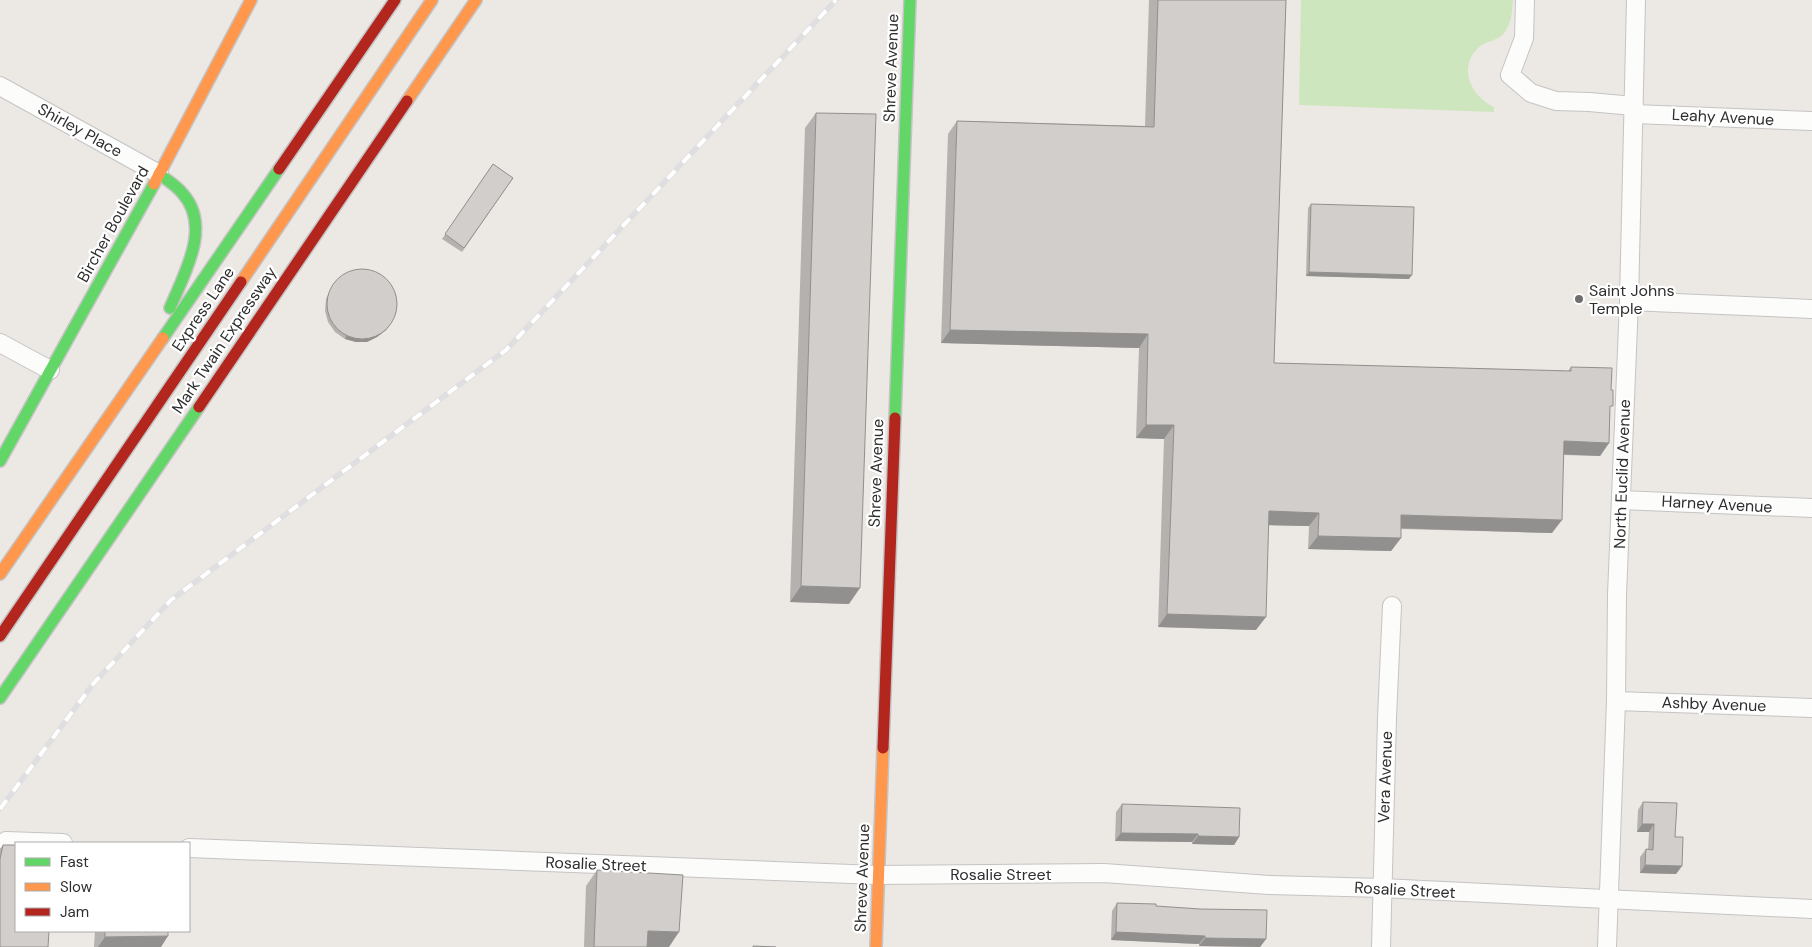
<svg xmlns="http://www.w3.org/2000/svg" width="1812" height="947" font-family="'DM Sans',sans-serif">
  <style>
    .green { fill: #cee6be }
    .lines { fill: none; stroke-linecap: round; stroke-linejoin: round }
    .street-casing { stroke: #c5c4c5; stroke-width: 20 }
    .fast-casing { stroke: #c5c4c5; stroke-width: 14 }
    .slow-casing { stroke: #c5c4c5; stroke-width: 14 }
    .jam-casing { stroke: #c5c4c5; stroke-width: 14 }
    .street { stroke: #fcfcfb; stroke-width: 18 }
    .fast { stroke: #63d668; stroke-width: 11 }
    .slow { stroke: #ff974d; stroke-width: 11 }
    .jam { stroke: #b3261e; stroke-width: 11 }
    .rail-casing { stroke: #dfdfe1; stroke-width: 5.5 }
    .rail { stroke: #fff; stroke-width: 4; stroke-dasharray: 11; stroke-linecap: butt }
    .wall { fill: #b4b1af }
    .shaded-wall { fill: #92908e }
    .building { fill: #d1cecb; stroke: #92908e }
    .poi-dot { fill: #706f6e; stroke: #fff; stroke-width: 2 }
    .labels { text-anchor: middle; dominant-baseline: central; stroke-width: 4.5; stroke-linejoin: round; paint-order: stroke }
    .street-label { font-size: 16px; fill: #2e2e2e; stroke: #fff }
    .poi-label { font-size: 16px; fill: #2e2e2e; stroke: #fff; text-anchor: start }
  </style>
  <rect width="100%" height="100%" fill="#ece8e4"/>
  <path class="green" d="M 1301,0 L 1513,0 C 1512,12 1512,23 1504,33 C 1497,42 1486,40 1478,48 C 1457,68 1472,97 1494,107 L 1494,112 L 1299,105 Z"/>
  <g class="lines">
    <g class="street-casing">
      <g id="street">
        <path d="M 1525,0 L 1524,38 L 1510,75 L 1531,93 L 1556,101 L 1589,102 L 1634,106"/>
        <path d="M 0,86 L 159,174"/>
        <path d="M 1634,114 L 1812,121"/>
        <path d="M 1629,301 L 1812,309"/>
        <path d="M 0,343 L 50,370"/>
        <path d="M 1621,500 L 1812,508"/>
        <path d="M 1616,701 L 1812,708"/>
        <path d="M 6,841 L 63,843"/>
        <path d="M 189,848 L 877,875 L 1104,873 L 1269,885 L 1382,888 L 1812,909"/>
        <path d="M 1381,947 L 1387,718 L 1392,606"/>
        <path d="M 1607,947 L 1616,701 L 1617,595 L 1629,301 L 1636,0"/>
      </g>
    </g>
    <g class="fast-casing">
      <g id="fast">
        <path d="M 159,174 C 167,180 177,186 183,194 C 212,227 184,274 170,308"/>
        <path d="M 163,338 L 279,169"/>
        <path d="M 895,418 L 910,0"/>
        <path d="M 0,461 L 154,184"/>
        <path d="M 0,698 L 199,407"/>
      </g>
    </g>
    <g class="slow-casing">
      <g id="slow">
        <path d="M 407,101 L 476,0"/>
        <path d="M 154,184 L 251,0"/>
        <path d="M 241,282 L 432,0"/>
        <path d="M 0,574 L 163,338"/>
        <path d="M 876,947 L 883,748"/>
      </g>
    </g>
    <g class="jam-casing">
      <g id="jam">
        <path d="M 279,169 L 395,0"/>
        <path d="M 199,407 L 407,101"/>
        <path d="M 0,636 L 241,282"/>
        <path d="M 883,748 L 895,418"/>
      </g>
    </g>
    <use href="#street" class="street"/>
    <use href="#fast" class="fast"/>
    <use href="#slow" class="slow"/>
    <use href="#jam" class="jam"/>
    <g class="rail-casing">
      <path id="rail" d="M 0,809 L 93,684 L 171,600 L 506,350 L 836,0"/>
    </g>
    <use href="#rail" class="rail"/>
  </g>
  <g class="wall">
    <path d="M 1149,0 L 1286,0 L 1274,363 L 1568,371 L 1571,367 L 1610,410 L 1609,443 L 1600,456 L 1564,455 L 1552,533 L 1401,529 L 1401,538 L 1391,551 L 1308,549 L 1309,526 L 1269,525 L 1256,630 L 1158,627 L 1164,439 L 1136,438 L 1139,348 L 941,343 L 948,134 L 957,121 L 1145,126 Z"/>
    <path d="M 816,113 L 849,604 L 790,602 L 805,128 Z"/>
    <path d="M 493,164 L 513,178 L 462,252 L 442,239 Z"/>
    <path d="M 1311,204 L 1409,279 L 1306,276 L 1308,208 Z"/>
    <path d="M 334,284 L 386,330 L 377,337 L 367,342 L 356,342 L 345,339 L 335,332 L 328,322 L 325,311 L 326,299 L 331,288 Z"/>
    <path d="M 1643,802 L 1675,837 L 1682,866 L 1676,874 L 1640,873 L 1640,857 L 1646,849 L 1648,850 L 1649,832 L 1637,832 L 1638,810 Z"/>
    <path d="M 1122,804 L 1239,837 L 1234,845 L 1192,844 L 1192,842 L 1115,841 L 1116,812 Z"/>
    <path d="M 3,845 L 0,947 L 0,849 Z"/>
    <path d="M 597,870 L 669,947 L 584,947 L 586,886 Z"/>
    <path d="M 1117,903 L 1156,906 L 1266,939 L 1260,947 L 1199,946 L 1199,944 L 1111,940 L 1112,911 Z"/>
    <path d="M 95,931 L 168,931 L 161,947 L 94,947 Z"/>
  </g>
  <g class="shaded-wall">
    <path d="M 1309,272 L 1412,275 L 1409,279 L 1306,276 Z"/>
    <path d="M 389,326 L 386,330 L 377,337 L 367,342 L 356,342 L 345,339 L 347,335 Z"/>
    <path d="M 950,330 L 1148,334 L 1139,348 L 941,343 Z"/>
    <path d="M 1146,425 L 1174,425 L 1164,439 L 1136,438 Z"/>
    <path d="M 1564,441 L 1609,443 L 1600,456 L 1555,454 Z"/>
    <path d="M 1269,511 L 1319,513 L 1309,526 L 1260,525 Z"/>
    <path d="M 1401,515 L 1562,520 L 1552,533 L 1392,528 Z"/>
    <path d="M 1318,536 L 1401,538 L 1391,551 L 1308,549 Z"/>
    <path d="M 801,586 L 860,588 L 849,604 L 790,602 Z"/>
    <path d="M 1167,614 L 1266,617 L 1256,630 L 1158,627 Z"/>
    <path d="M 1642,824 L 1654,824 L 1649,832 L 1637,832 Z"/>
    <path d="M 1121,833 L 1198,834 L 1192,842 L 1115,841 Z"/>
    <path d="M 1198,836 L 1239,837 L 1234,845 L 1192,844 Z"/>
    <path d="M 1645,865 L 1682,866 L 1676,874 L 1640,873 Z"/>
    <path d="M 648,931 L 679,932 L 669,947 L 646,947 Z"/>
    <path d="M 1116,932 L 1205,936 L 1199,944 L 1111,940 Z"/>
    <path d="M 168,936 L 161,947 L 98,947 L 105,937 Z"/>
    <path d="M 1205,938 L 1266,939 L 1260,947 L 1199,946 Z"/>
  </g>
  <g class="building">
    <path d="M 1158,0 L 1286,0 L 1274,363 L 1571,371 L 1571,367 L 1612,368 L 1611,390 L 1613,390 L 1613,406 L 1610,406 L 1609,443 L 1564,441 L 1562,520 L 1401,515 L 1401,538 L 1318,536 L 1319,513 L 1269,511 L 1266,617 L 1167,614 L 1174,425 L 1146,425 L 1148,334 L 950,330 L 957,121 L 1154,127 Z"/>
    <path d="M 816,113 L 876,114 L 860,588 L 801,586 Z"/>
    <path d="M 493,164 L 513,178 L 464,248 L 445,234 Z"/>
    <path d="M 1311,204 L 1414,207 L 1412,275 L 1309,272 Z"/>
    <circle cx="362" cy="304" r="35"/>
    <path d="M 1643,802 L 1677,803 L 1675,837 L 1683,837 L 1682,866 L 1645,865 L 1646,849 L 1653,850 L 1654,824 L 1642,824 Z"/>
    <path d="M 1122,804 L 1240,808 L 1239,837 L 1198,836 L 1198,834 L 1121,833 Z"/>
    <path d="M 3,845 L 16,845 L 16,931 L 49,931 L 48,947 L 0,947 L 0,859 Z"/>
    <path d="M 597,870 L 683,875 L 679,932 L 648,931 L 647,947 L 594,947 Z"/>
    <path d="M 1117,903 L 1156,904 L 1156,906 L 1200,909 L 1267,910 L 1266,939 L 1205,938 L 1205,936 L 1116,932 Z"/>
    <path d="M 105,931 L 168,931 L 168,936 L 105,937 Z"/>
    <path d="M 753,946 L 776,947 L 753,947 Z"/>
  </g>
  <circle class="poi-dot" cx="1579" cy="299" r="5"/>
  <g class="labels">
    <g class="street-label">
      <text transform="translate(891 68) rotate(-88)">Shreve Avenue</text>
      <text transform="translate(1723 117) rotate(3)">Leahy Avenue</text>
      <text transform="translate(80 130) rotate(29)">Shirley Place</text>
      <text transform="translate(113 224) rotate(-61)">Bircher Boulevard</text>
      <text transform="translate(203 309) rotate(-56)">Express Lane</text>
      <text transform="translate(224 340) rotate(-56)">Mark Twain Expressway</text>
      <text transform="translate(876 473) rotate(-88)">Shreve Avenue</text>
      <text transform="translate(1622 474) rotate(-88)">North Euclid Avenue</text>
      <text transform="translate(1717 504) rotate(3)">Harney Avenue</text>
      <text transform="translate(1714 704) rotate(2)">Ashby Avenue</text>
      <text transform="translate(1385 777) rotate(-88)">Vera Avenue</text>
      <text transform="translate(596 864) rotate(2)">Rosalie Street</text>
      <text x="1001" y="874">Rosalie Street</text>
      <text transform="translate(862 878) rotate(-88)">Shreve Avenue</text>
      <text transform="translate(1405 890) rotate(3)">Rosalie Street</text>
    </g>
    <g class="poi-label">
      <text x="1589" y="290">Saint Johns<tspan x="1589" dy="18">Temple</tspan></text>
    </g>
  </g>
  <rect x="15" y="842" width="175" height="90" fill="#ffffff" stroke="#ababab"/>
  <rect x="25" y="858" width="25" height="8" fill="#63d668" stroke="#ababab"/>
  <text x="60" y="867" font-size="15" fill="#2e2e2e">Fast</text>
  <rect x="25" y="883" width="25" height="8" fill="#ff974d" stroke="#ababab"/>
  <text x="60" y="892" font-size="15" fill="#2e2e2e">Slow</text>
  <rect x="25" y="908" width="25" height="8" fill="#b3261e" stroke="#ababab"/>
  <text x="60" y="917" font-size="15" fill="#2e2e2e">Jam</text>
</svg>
